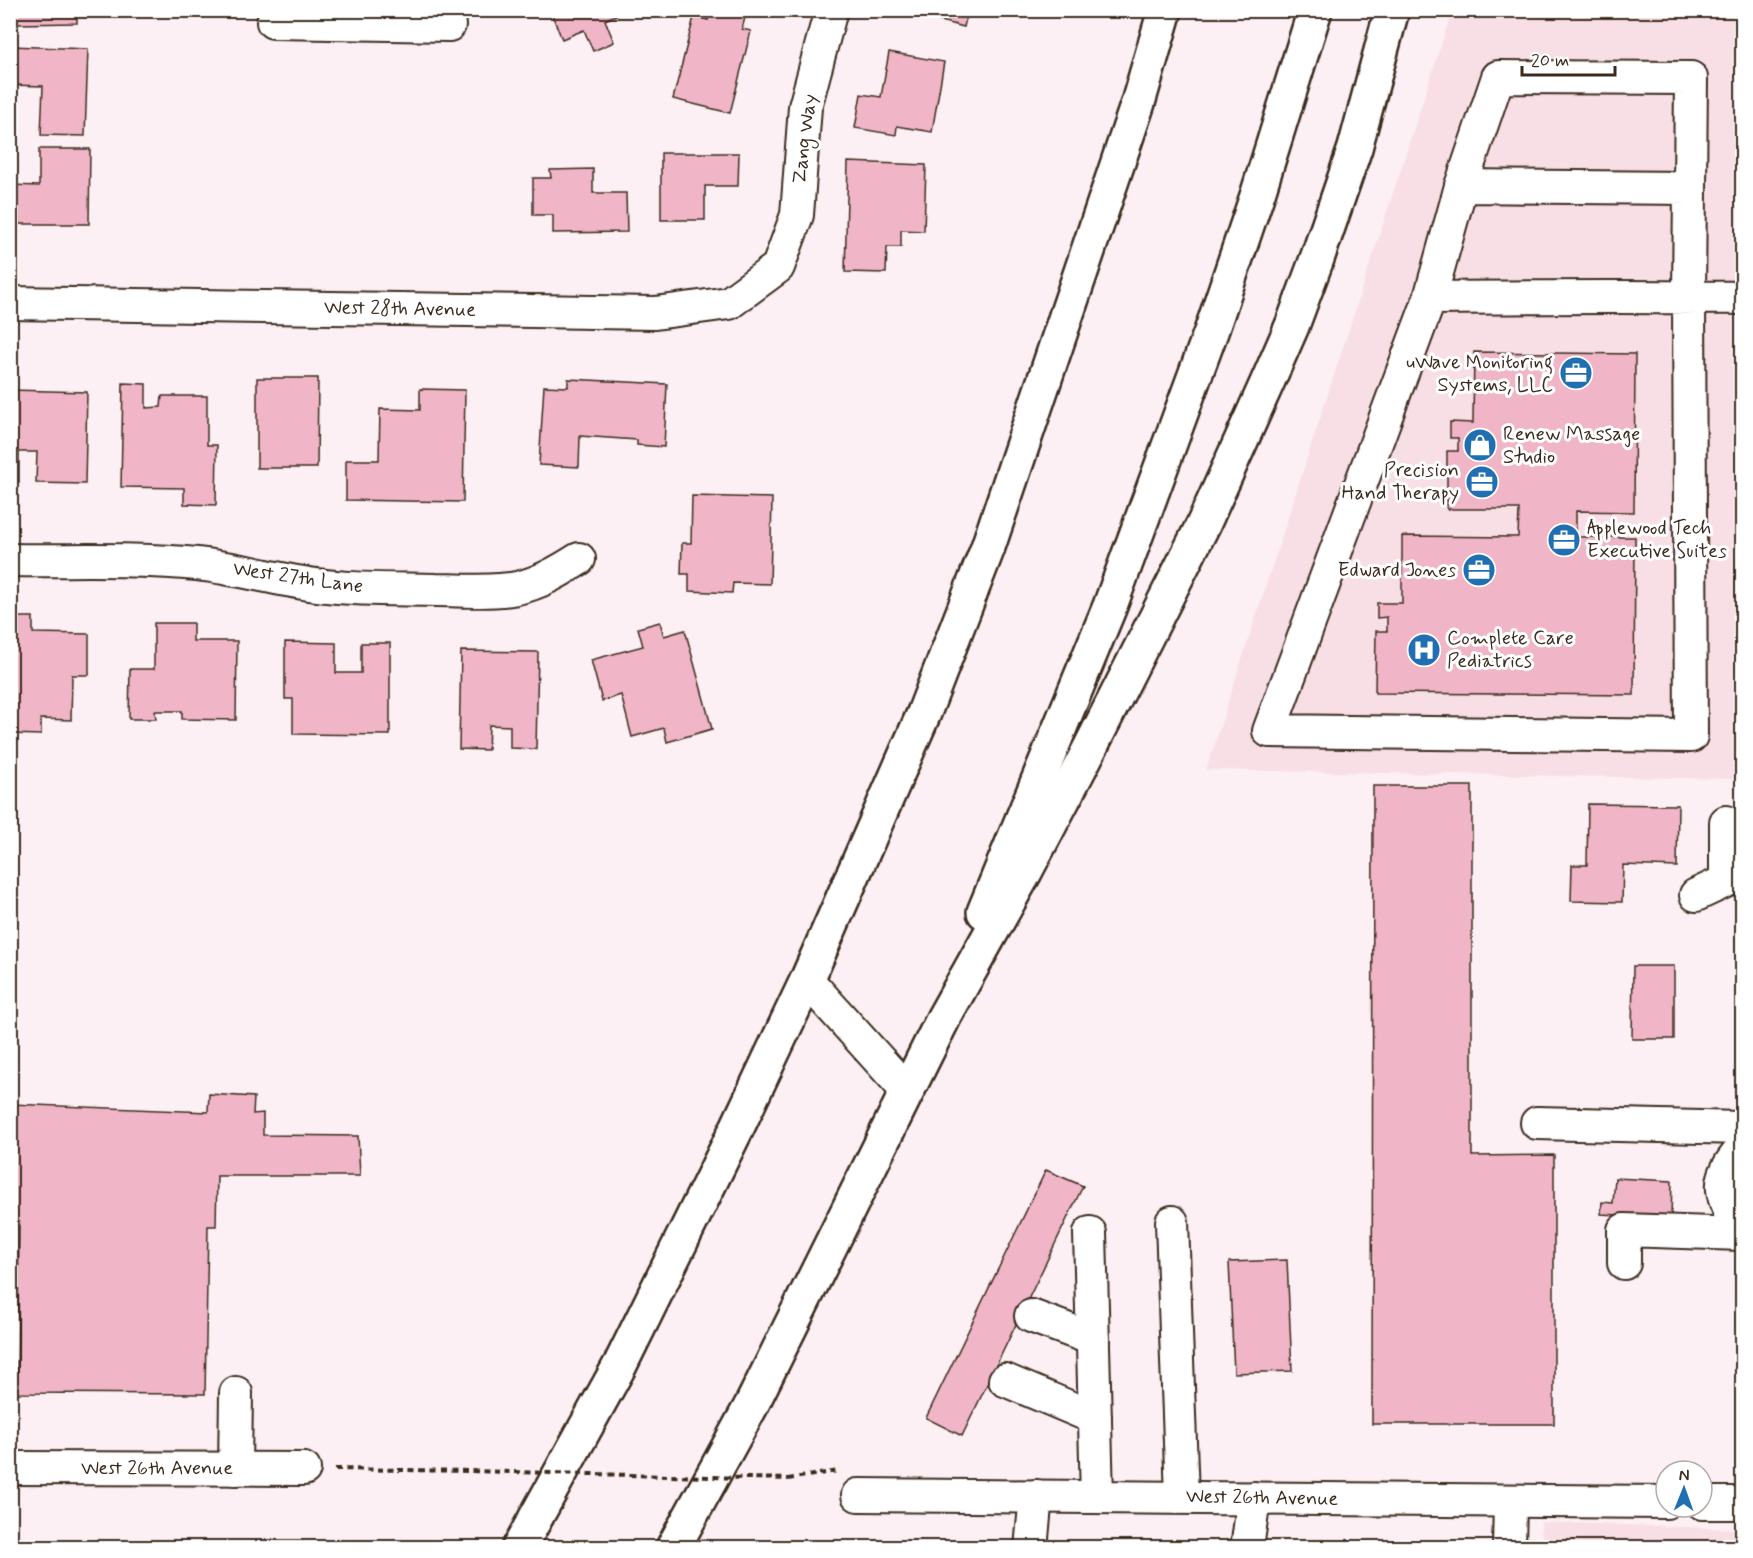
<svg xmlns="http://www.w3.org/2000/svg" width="1753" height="1558" font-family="Mynerve,sans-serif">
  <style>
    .built { fill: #f8dfe6 }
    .building { fill: #f0b6c7; stroke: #3b2a1e; stroke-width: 1.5 }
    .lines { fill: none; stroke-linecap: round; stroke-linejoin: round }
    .minor-casing { stroke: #3b2a1e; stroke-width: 36 }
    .highway-casing { stroke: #3b2a1e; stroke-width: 38 }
    .path { stroke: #3b2a1e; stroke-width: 4; stroke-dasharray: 6 4.5; stroke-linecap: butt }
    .minor { stroke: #fff; stroke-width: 32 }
    .highway { stroke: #fff; stroke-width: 33 }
    .path-bridge { stroke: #3b2a1e; stroke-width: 4; stroke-dasharray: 6 4.5; stroke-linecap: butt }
    .labels { text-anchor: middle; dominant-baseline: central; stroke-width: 6; stroke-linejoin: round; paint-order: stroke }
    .street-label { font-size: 20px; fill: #3b2a1e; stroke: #fff }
    .poi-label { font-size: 20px; fill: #3b2a1e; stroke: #fff; text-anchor: end }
  </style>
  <rect width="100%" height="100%" fill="#fcf0f4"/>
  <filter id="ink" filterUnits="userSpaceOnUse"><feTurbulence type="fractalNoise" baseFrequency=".0167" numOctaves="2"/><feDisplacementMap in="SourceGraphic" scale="12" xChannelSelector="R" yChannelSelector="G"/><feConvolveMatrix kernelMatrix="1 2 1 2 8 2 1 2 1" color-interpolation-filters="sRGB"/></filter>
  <g filter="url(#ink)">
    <g class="built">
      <path d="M 1452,11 L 1733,11 L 1733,779 L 1206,770 Z"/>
      <path d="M 1541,1522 L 1742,1529 L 1742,1547 L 1542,1547 Z"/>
    </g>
    <g class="building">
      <path d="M 16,10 L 77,10 L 77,23 L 16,24 Z"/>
      <path d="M 550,10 L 627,10 L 605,20 L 614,42 L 593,51 L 584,30 L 562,39 Z"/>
      <path d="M 710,10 L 747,10 L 742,29 L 751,31 L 730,113 L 673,99 L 694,17 L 708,20 Z"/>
      <path d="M 898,10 L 968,10 L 964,27 Z"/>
      <path d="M 10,46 L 88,49 L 85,136 L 41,135 L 43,86 L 10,85 Z"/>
      <path d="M 889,52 L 944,62 L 932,132 L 897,126 L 896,135 L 855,128 L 861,94 L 881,97 Z"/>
      <path d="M 39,149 L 90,149 L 89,224 L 10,224 L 10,185 L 39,186 Z"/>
      <path d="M 661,153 L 739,153 L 738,186 L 705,186 L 705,220 L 661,220 Z"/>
      <path d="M 848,162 L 926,165 L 924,231 L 901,230 L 901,247 L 887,247 L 886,273 L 845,272 Z"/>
      <path d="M 593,169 L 593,193 L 626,193 L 627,232 L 553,233 L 553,215 L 533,215 L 533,178 L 551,178 L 550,170 Z"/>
      <path d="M 1474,352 L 1635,354 L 1634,512 L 1576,511 L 1576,537 L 1635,537 L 1634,695 L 1375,693 L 1376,631 L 1387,631 L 1387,617 L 1377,618 L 1377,603 L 1402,603 L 1402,536 L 1518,537 L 1519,509 L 1447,509 L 1447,451 L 1458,451 L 1458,438 L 1450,438 L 1450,422 L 1473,423 Z"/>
      <path d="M 257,378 L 318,378 L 317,468 L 257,468 Z"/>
      <path d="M 568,379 L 667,384 L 664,447 L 637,445 L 637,440 L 580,436 L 579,467 L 539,465 L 544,386 L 568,387 Z"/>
      <path d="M 123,383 L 146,384 L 146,408 L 161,407 L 162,396 L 207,396 L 207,445 L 217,445 L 216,505 L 184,504 L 184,488 L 121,487 Z"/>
      <path d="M 420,389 L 465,390 L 463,502 L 346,500 L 346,460 L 379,460 L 380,409 L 420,410 Z"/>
      <path d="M 10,390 L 87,392 L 85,484 L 36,483 L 37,452 L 19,452 L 19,482 L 10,481 Z"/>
      <path d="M 692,496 L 772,498 L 770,584 L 733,583 L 732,593 L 689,591 L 689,574 L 681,574 L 682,543 L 691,543 Z"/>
      <path d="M 10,617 L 33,617 L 33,633 L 89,634 L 89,675 L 72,675 L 71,720 L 41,719 L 41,735 L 10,734 Z"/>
      <path d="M 660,622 L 664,636 L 685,630 L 712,729 L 667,742 L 664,728 L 632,737 L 621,695 L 602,701 L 591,660 L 643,646 L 638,628 Z"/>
      <path d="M 154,623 L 193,623 L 193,641 L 237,641 L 236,720 L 182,719 L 182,711 L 155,711 L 156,719 L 129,719 L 130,669 L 154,669 Z"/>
      <path d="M 285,642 L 336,643 L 336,673 L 361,673 L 361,643 L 390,643 L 390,735 L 293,734 L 293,699 L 285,699 Z"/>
      <path d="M 461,651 L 538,652 L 536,749 L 510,748 L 510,726 L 489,725 L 488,750 L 459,749 Z"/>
      <path d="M 1373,786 L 1472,786 L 1472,1156 L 1554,1155 L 1554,1424 L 1372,1424 Z"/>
      <path d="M 1588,804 L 1678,805 L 1677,867 L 1623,865 L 1622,902 L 1571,901 L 1572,865 L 1587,865 Z"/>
      <path d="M 1633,966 L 1674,966 L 1674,1039 L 1632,1039 Z"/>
      <path d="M 209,1094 L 254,1097 L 253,1114 L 263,1113 L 263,1135 L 358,1136 L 360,1176 L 217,1176 L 216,1226 L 208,1226 L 205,1394 L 17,1393 L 19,1221 L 10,1220 L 10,1104 L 208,1112 Z"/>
      <path d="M 1046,1170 L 1083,1186 L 962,1436 L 926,1418 Z"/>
      <path d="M 1615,1178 L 1672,1181 L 1671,1218 L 1601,1214 L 1602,1202 L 1613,1203 Z"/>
      <path d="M 1287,1260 L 1292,1371 L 1234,1373 L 1229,1262 Z"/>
    </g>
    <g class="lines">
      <g class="minor-casing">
        <g id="minor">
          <path d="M 273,22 L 449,25"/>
          <path d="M 1461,186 L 1498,77 L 1691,78 L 1690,188"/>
          <path d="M 1430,298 L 1461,186 L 1690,188 L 1689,297 L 1691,736 L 1269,731 L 1430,298 C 1534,297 1638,296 1742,298"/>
          <path d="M 10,303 L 655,313 L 729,303 L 778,267 L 797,215 L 805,107 L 831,10"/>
          <path d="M 10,560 C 72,561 135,558 197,564 C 235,568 271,578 309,584 C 351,590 393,589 436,590 C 462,590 491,593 517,588 C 540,583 560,571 579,559"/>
          <path d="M 1696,895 L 1726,881 L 1726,822"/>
          <path d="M 807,980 L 907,1091"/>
          <path d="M 1537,1123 L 1742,1128"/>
          <path d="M 1172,1222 L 1182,1497"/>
          <path d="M 1090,1233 L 1097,1497"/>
          <path d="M 1740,1234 C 1723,1196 1711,1183 1742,1149"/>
          <path d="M 1624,1263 L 1624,1230 L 1742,1234"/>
          <path d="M 1031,1316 L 1093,1339"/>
          <path d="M 1005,1380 L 1095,1418"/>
          <path d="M 10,1468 L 304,1469"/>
          <path d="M 235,1469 L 236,1393"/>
          <path d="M 858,1495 L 1666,1502"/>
          <path d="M 1702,1503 L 1742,1503"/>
          <path d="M 1031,1548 L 1036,1496"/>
          <path d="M 1247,1548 L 1254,1498"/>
          <path d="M 1509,1548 L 1510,1501"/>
        </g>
      </g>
      <g class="highway-casing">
        <g id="highway">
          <path d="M 984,912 L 1110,606 L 1212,329 L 1258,193 L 1315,10"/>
          <path d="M 519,1548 L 620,1365 L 737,1128 L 807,980 L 924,713 L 987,550 L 1138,103 L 1165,10"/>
          <path d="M 673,1548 L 751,1406 L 944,1017 L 1025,872 L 1085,758 L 1204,523 L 1267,383 L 1292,326 L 1318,256 L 1355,148 L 1392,10"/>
        </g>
      </g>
      <g class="path">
        <path d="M 335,1469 L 472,1471"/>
        <path d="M 788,1479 L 838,1471"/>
      </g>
      <use href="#minor" class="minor"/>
      <use href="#highway" class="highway"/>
      <path class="path-bridge" d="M 472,1471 L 788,1479"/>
    </g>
  </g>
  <defs>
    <g id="office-disc" transform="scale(1.725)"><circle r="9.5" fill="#1f6fb2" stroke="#fff"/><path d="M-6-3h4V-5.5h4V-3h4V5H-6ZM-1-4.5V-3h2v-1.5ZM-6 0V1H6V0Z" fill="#fff"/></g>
    <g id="shop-disc" transform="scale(1.725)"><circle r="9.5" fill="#1f6fb2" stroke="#fff"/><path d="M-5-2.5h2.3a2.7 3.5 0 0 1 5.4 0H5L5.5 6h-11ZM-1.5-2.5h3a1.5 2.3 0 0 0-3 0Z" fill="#fff"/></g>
    <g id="hospital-disc" transform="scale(1.725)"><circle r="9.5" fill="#1f6fb2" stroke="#fff"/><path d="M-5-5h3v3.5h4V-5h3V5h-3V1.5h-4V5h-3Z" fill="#fff"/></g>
  </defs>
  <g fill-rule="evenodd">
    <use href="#office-disc" x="1576" y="373"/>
    <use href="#shop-disc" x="1480" y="445"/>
    <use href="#office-disc" x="1482" y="482"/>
    <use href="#office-disc" x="1564" y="540"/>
    <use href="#office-disc" x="1479" y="570"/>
    <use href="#hospital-disc" x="1424" y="650"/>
  </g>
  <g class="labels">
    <g class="street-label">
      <text transform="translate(805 139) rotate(-83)">Zang Way</text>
      <text transform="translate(400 309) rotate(1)">West 28th Avenue</text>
      <text transform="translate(298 578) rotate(8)">West 27th Lane</text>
      <text x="157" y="1468">West 26th Avenue</text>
      <text transform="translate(1262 1498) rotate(1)">West 26th Avenue</text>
    </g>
    <g class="poi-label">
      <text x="1553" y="362">uWave Monitoring<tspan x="1553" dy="23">Systems, LLC</tspan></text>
      <text x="1503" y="434" text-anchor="start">Renew Massage<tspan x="1503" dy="23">Studio</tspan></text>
      <text x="1459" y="470">Precision<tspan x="1459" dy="23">Hand Therapy</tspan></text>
      <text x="1587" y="528" text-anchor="start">Applewood Tech<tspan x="1587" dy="23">Executive Suites</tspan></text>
      <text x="1456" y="570">Edward Jones</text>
      <text x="1447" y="638" text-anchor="start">Complete Care<tspan x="1447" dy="23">Pediatrics</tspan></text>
    </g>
  </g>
  <rect width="1753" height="1558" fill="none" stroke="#fff" stroke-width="36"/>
  <rect x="18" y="18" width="1717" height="1522" fill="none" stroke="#3b2a1e" stroke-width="2" filter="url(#ink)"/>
  <g transform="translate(1684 1489) rotate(1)"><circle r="28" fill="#ffffff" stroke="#b1aaa5" stroke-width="1.5"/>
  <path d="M0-4.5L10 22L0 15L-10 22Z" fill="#1f6fb2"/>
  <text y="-9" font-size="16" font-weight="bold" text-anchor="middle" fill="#3b2a1e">N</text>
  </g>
  <path d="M1522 66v9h93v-9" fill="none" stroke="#3b2a1e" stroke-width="3"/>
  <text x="1531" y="66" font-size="18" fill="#3b2a1e" stroke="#ffffff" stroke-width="4.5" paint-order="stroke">20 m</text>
</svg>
